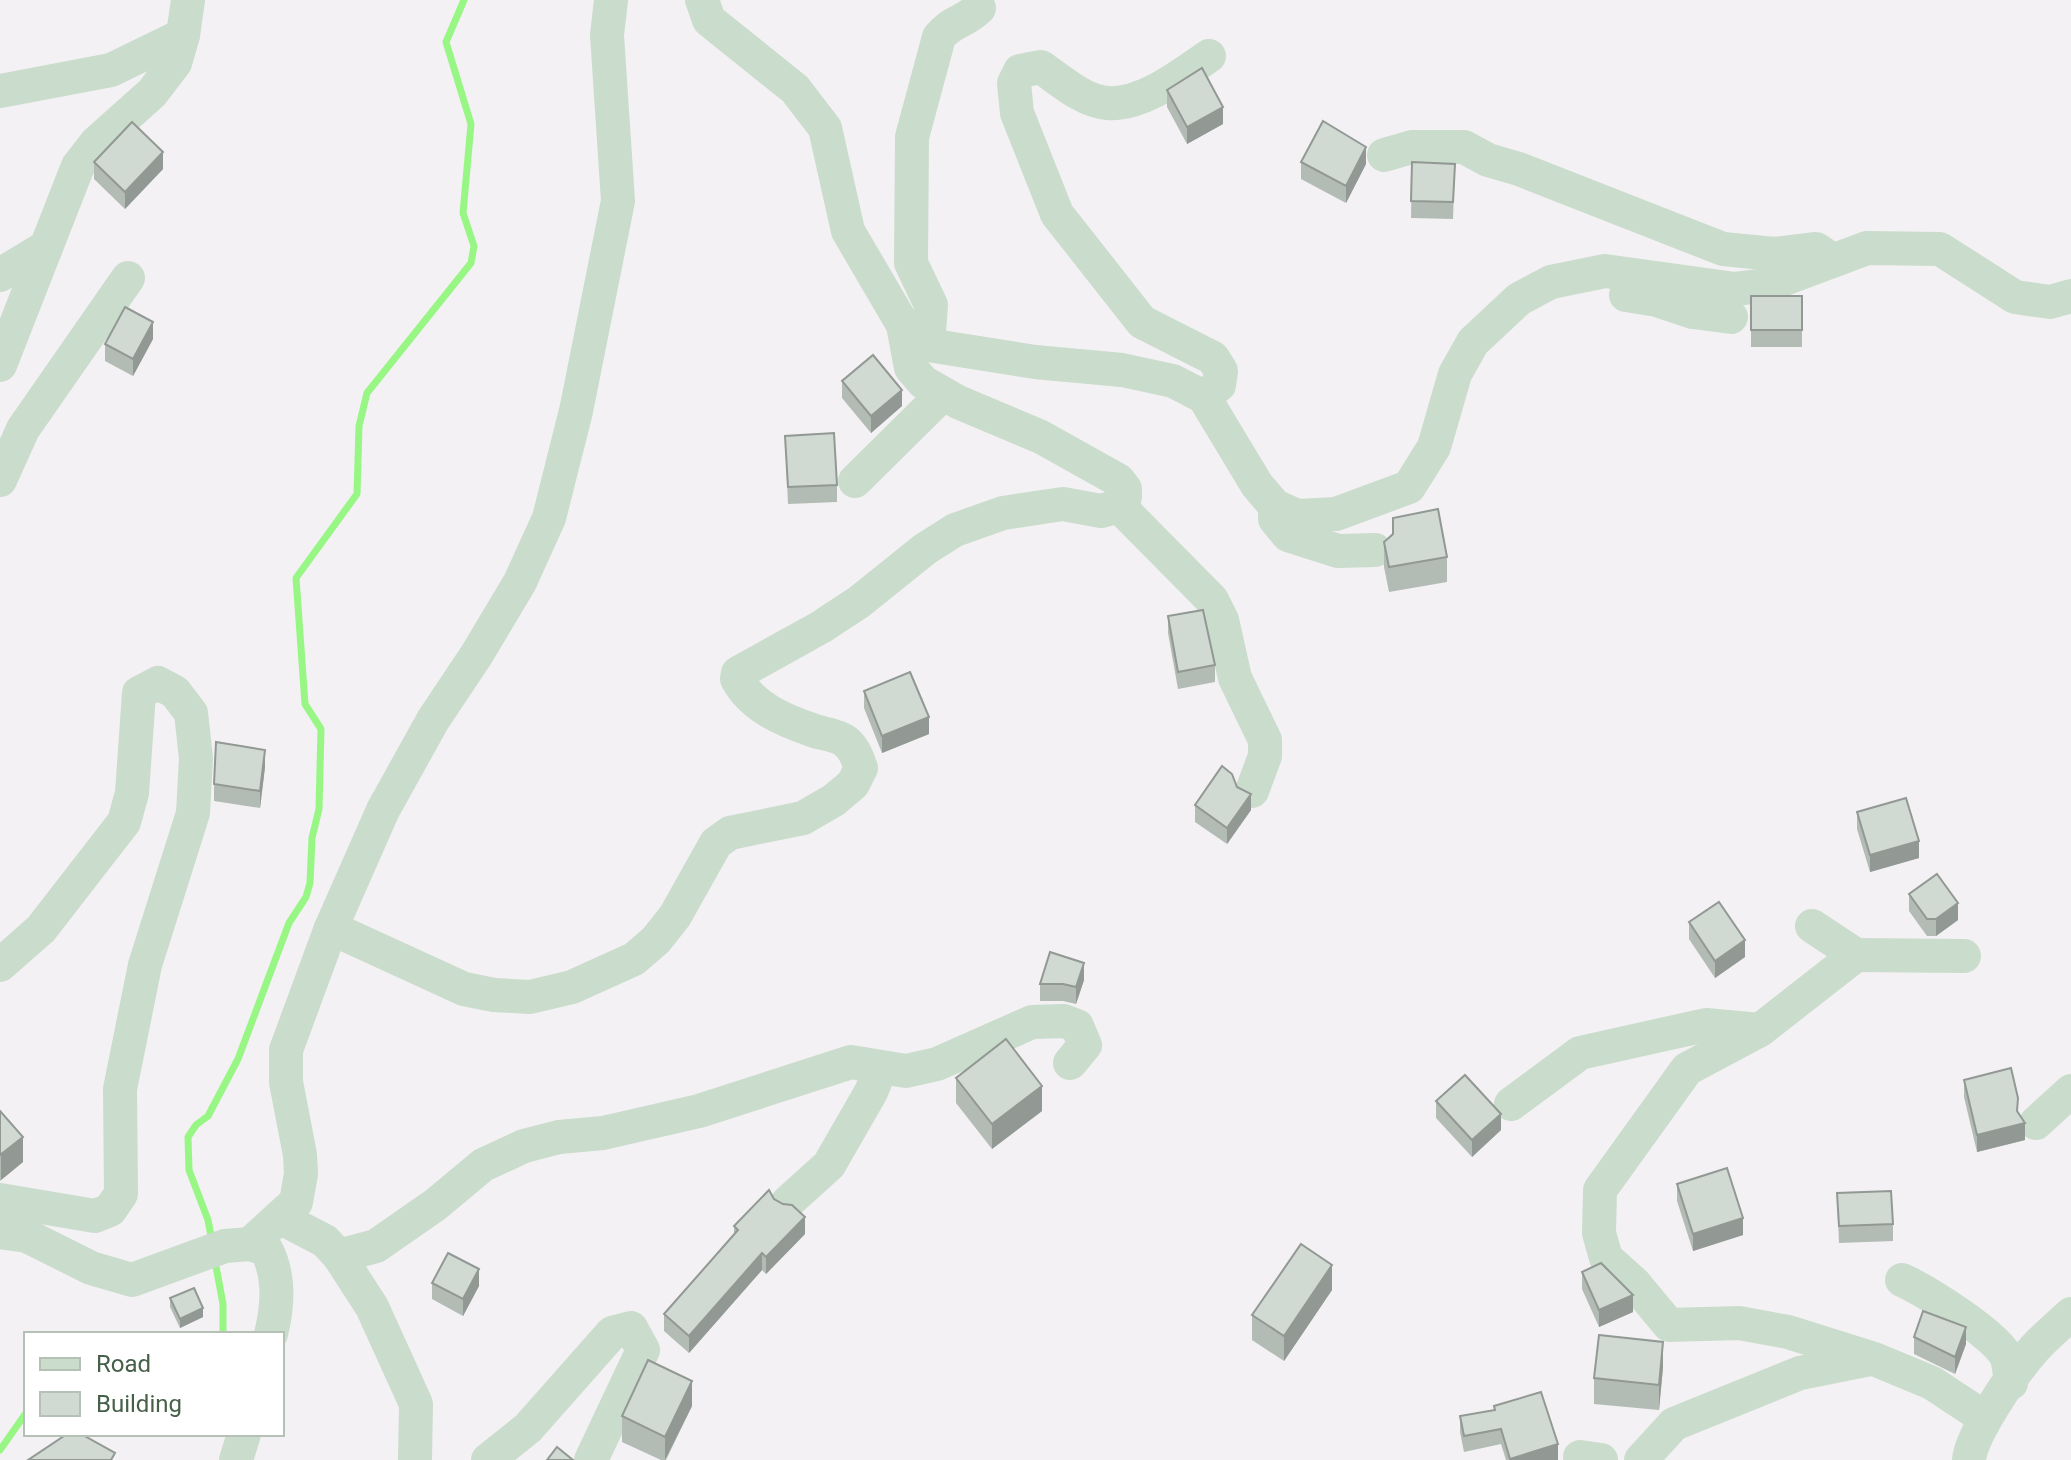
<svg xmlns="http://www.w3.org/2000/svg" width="2071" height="1460" font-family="Roboto,sans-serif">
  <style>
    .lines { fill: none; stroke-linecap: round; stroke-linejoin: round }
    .stream { stroke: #98f685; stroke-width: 7 }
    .minor { stroke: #cadccb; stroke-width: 34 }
    .wall { fill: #b3bbb5 }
    .shaded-wall { fill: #929893 }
    .building { fill: #d0d9d2; stroke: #929893; stroke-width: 2 }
  </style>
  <rect width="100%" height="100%" fill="#f3f1f4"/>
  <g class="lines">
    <g class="stream">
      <path d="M 212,1241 L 208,1220 L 189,1170 L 188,1137 L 196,1125 L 208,1116 L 238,1059 L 289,923 L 306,897 L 310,883 L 312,838 L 319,809 L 321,729 L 305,704 L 296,578 L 357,494 L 359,426 L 367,393 L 471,263 L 474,246 L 463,213 L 471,124 L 446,42 L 464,0"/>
      <path d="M 215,1261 L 223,1304 L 223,1334"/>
      <path d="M 0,1450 L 26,1413"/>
    </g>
    <g class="minor">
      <path d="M 0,91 L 111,70 L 183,35"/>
      <path d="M 1384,155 L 1412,147 L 1464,147 L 1488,160 L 1519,169 L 1723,249 L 1774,254 L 1816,249 L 1828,257"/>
      <path d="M 0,275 L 46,247"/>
      <path d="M 1626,295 L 1657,300 L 1693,312 L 1731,317"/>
      <path d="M 903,325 L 928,345 L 1035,362 L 1122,370 L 1173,381 L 1204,397 L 1257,485 L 1275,506 L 1297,516 L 1336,514 L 1409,487 L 1434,447 L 1455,374 L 1473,342 L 1519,299 L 1551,282 L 1605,271 L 1735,289 L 1768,285 L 1867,248 L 1940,249 L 2015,297 L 2050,302 L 2071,296"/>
      <path d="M 928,345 L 931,305 L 911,263 L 912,137 L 939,37 C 952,21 963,23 979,8"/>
      <path d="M 0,365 L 78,166 L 96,143 L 152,93 L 175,63 L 183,35 L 188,0"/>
      <path d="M 1204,397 L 1219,385 L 1221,371 L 1213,358 L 1142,322 L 1057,214 L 1017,113 L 1014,83 L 1020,71 L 1041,67 C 1060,80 1083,101 1107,103 C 1142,106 1181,75 1209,56"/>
      <path d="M 0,480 L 23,429 L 128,278"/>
      <path d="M 855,481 L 943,394"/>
      <path d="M 1119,506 L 1212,600 L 1222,620 L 1235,678 L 1265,740 L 1265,756 L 1252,791"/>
      <path d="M 1275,510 L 1275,519 L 1288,535 L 1338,551 L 1375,550"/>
      <path d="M 1812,926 L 1856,955 L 1760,1030 L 1687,1069 L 1600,1190 L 1599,1233 L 1606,1258 L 1635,1284 L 1669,1325 L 1739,1323 L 1788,1332 L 1874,1359 L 1932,1383 L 1985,1418"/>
      <path d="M 331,928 L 464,989 L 494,995 L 530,997 L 572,987 L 634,959 L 656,940 L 675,916 L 716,843 L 730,833 L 803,818 L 834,800 L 853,784 L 861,768 C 857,757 854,748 845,741 C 837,735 824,734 815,731 C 785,721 753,708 737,679 L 738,673 L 821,627 L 859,602 L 925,549 L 955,530 L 1003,513 L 1063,504 L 1101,511 L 1119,506 L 1125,497 L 1125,489 L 1118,480 L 1041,437 L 958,402 L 923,382 L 911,368 L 903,325 L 848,231 L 825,128 L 795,89 L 709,20 L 702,0"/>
      <path d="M 1856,955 L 1964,956"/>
      <path d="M 0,965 L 41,929 L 124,822 L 132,793 L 139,693 L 158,683 L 175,692 L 191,713 L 196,758 L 193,813 L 145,965 L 120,1089 L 121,1194 L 110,1210 L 95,1216 L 0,1200"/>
      <path d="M 1511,1104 L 1580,1053 L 1706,1025 L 1760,1030"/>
      <path d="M 2036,1123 L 2071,1091"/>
      <path d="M 788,1202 L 829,1165 L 871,1092 L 881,1068"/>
      <path d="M 281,1218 L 325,1241 L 339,1256 L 376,1246 L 435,1205 L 483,1165 L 524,1146 L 559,1137 L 603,1133 L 699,1111 L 851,1062 L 906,1071 L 937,1064 L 1032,1022 L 1064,1021 L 1077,1026 L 1085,1045 L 1070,1063"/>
      <path d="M 0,1232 L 27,1236 L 91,1268 L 132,1280 L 225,1246 L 250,1244 L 266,1249 C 280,1275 278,1306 271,1334"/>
      <path d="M 250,1244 L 296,1202 L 301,1174 L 300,1155 L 286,1082 L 286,1050 L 331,928 L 383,810 L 433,720 L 477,654 L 520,582 L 549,518 L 576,411 L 618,201 L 607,35 L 611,0"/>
      <path d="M 339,1256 L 372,1307 L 416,1404 L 415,1460"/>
      <path d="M 1902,1280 C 1926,1291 1997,1335 2007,1358 C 2009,1365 2010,1375 2011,1383"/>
      <path d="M 1580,1457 L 1601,1460"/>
      <path d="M 236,1460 L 244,1434"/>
      <path d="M 488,1460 L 528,1428 L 612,1333 L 631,1328 L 643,1350 L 591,1460"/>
      <path d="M 1641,1460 L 1674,1424 L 1800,1373 L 1870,1359"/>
      <path d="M 1969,1460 C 1971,1434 2016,1369 2035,1348 C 2046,1336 2059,1325 2071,1314"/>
    </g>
  </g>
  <g class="wall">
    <path d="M 1167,90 L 1223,124 L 1187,144 L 1167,107 Z"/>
    <path d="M 94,162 L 163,169 L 125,209 L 94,179 Z"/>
    <path d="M 1301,162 L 1366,164 L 1346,203 L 1301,179 Z"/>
    <path d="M 1412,162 L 1455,164 L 1453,219 L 1411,218 Z"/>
    <rect x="1751" y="296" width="51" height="51"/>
    <path d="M 153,339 L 133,376 L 105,361 L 105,344 Z"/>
    <path d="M 842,381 L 902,406 L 871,433 L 842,398 Z"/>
    <path d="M 785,436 L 837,485 L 837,502 L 788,504 Z"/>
    <path d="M 1393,534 L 1447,557 L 1447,582 L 1389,592 L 1384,567 L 1384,542 Z"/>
    <path d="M 1168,616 L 1215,665 L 1215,682 L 1178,689 L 1168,633 Z"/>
    <path d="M 864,691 L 929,734 L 882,753 L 864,708 Z"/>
    <path d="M 265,767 L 260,808 L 214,801 L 214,784 Z"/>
    <path d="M 1237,787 L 1251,810 L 1227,844 L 1195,822 L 1195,805 Z"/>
    <path d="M 1857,812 L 1919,858 L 1870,872 L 1857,829 Z"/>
    <path d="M 1909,894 L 1958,920 L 1936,936 L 1927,936 L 1909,911 Z"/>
    <path d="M 1689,922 L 1745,957 L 1715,978 L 1689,939 Z"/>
    <path d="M 1084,980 L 1076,1004 L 1063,1001 L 1040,1001 L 1040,984 Z"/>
    <path d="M 956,1078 L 1042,1111 L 992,1149 L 956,1103 Z"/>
    <path d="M 1964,1080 L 2018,1113 L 2025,1140 L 1977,1152 L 1964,1097 Z"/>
    <path d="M 1436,1101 L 1501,1130 L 1472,1157 L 1436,1118 Z"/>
    <path d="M 0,1111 L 23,1162 L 0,1181 Z"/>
    <path d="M 1677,1184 L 1743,1235 L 1693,1251 L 1677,1201 Z"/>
    <path d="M 1837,1193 L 1893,1224 L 1893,1241 L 1839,1243 Z"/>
    <path d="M 774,1199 L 805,1234 L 766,1274 L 762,1270 L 689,1353 L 664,1331 L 664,1314 L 734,1235 L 734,1226 Z"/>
    <path d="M 1582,1272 L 1633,1312 L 1599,1327 L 1582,1289 Z"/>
    <path d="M 432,1283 L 479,1286 L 463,1316 L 432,1299 Z"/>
    <path d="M 1332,1290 L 1284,1361 L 1252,1340 L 1252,1315 Z"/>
    <path d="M 170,1298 L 203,1317 L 180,1328 L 170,1307 Z"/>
    <path d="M 1914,1337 L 1966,1344 L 1955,1374 L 1914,1354 Z"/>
    <path d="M 1663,1367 L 1659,1410 L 1594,1404 L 1594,1378 Z"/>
    <path d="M 692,1406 L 666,1460 L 661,1460 L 622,1442 L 622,1416 Z"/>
    <path d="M 1494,1406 L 1558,1460 L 1506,1460 L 1501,1444 L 1464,1452 L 1460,1432 L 1460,1416 L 1494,1410 Z"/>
  </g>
  <g class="shaded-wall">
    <path d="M 1223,107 L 1223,124 L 1187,144 L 1187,127 Z"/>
    <path d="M 1366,147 L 1366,164 L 1346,203 L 1346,186 Z"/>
    <path d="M 163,152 L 163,169 L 125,209 L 125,192 Z"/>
    <path d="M 153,322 L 153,339 L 133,376 L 133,359 Z"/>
    <path d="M 902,390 L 902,406 L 871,433 L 871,416 Z"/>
    <path d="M 929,717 L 929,734 L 882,753 L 882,736 Z"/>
    <path d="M 265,750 L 265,767 L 260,808 L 260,791 Z"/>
    <path d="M 1251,794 L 1251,810 L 1227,844 L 1227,828 Z"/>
    <path d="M 1919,841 L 1919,858 L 1870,872 L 1870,855 Z"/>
    <path d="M 1958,903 L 1958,920 L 1936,936 L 1936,919 Z"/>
    <path d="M 1745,940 L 1745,957 L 1715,978 L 1715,961 Z"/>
    <path d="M 1084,963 L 1084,980 L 1076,1004 L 1076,987 Z"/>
    <path d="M 1042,1086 L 1042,1111 L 992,1149 L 992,1124 Z"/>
    <path d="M 2018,1098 L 2018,1115 L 2025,1123 L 2025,1140 L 1977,1152 L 1977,1135 L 2017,1111 Z"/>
    <path d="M 1501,1114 L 1501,1130 L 1472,1157 L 1472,1140 Z"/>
    <path d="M 23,1137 L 23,1162 L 1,1180 L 1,1155 Z"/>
    <path d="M 805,1217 L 805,1234 L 766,1274 L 766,1257 Z"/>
    <path d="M 1743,1218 L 1743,1235 L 1693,1251 L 1693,1234 Z"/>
    <path d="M 762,1253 L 762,1270 L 689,1353 L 689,1336 Z"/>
    <path d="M 1332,1265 L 1332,1290 L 1284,1361 L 1284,1336 Z"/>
    <path d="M 479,1269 L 479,1286 L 463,1316 L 463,1299 Z"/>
    <path d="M 1633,1295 L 1633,1312 L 1599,1327 L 1599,1310 Z"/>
    <path d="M 203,1308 L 203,1317 L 180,1328 L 180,1319 Z"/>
    <path d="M 1966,1327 L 1966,1344 L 1955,1374 L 1955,1357 Z"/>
    <path d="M 1663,1342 L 1663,1367 L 1659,1410 L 1659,1385 Z"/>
    <path d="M 692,1381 L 692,1406 L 665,1460 L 665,1437 Z"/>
    <path d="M 1558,1444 L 1558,1460 L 1510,1460 L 1510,1459 Z"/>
  </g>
  <g class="building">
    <path d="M 1202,68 L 1223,107 L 1187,127 L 1167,90 Z"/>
    <path d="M 1323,121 L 1366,147 L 1346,186 L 1301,162 Z"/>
    <path d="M 132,122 L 163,152 L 125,192 L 94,162 Z"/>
    <path d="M 1412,162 L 1455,164 L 1453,202 L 1411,201 Z"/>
    <rect x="1751" y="296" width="51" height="34"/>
    <path d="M 125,307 L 153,322 L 133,359 L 105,344 Z"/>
    <path d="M 873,355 L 902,390 L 871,416 L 842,381 Z"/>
    <path d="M 834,433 L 837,485 L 788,487 L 785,436 Z"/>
    <path d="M 1438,509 L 1447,557 L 1389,567 L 1384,542 L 1393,534 L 1393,518 Z"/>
    <path d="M 1203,610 L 1215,665 L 1178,672 L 1168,616 Z"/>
    <path d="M 910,672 L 929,717 L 882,736 L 864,691 Z"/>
    <path d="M 216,742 L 265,750 L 260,791 L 214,784 Z"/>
    <path d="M 1222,766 L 1232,774 L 1237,787 L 1251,794 L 1227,828 L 1195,805 Z"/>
    <path d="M 1906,798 L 1919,841 L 1870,855 L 1857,812 Z"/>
    <path d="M 1937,874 L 1958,903 L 1936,919 L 1927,919 L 1909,894 Z"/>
    <path d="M 1719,902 L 1745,940 L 1715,961 L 1689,922 Z"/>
    <path d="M 1050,952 L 1084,963 L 1076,987 L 1063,984 L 1040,984 Z"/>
    <path d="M 1006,1039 L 1042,1086 L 992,1124 L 956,1078 Z"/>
    <path d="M 2011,1068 L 2018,1098 L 2017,1111 L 2025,1123 L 1977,1135 L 1964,1080 Z"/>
    <path d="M 1465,1075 L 1501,1114 L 1472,1140 L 1436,1101 Z"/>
    <path d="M 0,1111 L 23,1137 L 0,1155 Z"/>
    <path d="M 1727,1168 L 1743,1218 L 1693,1234 L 1677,1184 Z"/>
    <path d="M 769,1190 L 774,1199 L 783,1204 L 792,1205 L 805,1217 L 766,1257 L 762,1253 L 689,1336 L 664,1314 L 738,1230 L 734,1226 Z"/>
    <path d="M 1891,1191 L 1893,1224 L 1839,1226 L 1837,1193 Z"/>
    <path d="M 1301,1244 L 1332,1265 L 1284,1336 L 1252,1315 Z"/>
    <path d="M 448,1253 L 479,1269 L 463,1299 L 432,1283 Z"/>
    <path d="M 1601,1263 L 1633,1295 L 1599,1310 L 1582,1272 Z"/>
    <path d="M 194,1288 L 203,1308 L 180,1319 L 170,1298 Z"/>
    <path d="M 1923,1311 L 1966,1327 L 1955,1357 L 1914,1337 Z"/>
    <path d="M 1599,1335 L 1663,1342 L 1659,1385 L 1594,1378 Z"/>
    <path d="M 648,1360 L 692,1381 L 665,1437 L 622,1416 Z"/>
    <path d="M 1541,1392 L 1558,1444 L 1510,1459 L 1501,1429 L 1464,1436 L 1460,1416 L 1495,1410 L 1494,1406 Z"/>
    <path d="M 67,1434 L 81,1434 L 115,1453 L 111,1460 L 28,1460 Z"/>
    <path d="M 557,1447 L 573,1460 L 547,1460 Z"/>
  </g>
  <rect x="24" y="1332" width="260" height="104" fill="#ffffff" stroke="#b5c0b6" stroke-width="2"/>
  <rect x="40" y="1358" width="40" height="12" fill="#cadccb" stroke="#b5c0b6" stroke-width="2"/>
  <text x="96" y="1372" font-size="24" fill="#476149">Road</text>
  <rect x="40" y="1392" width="40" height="24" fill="#d0d9d2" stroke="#b5c0b6" stroke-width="2"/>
  <text x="96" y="1412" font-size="24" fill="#476149">Building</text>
</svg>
